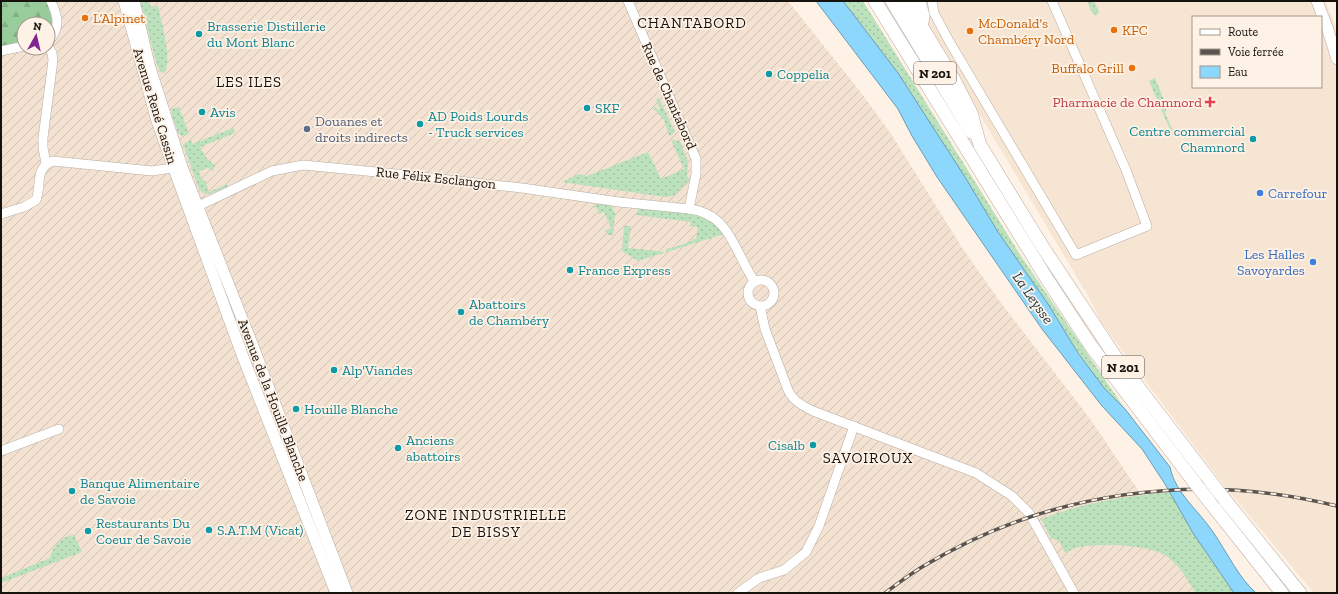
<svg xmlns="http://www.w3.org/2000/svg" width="1338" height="594" font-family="'Zilla Slab',serif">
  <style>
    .built { fill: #f7e5d4; fill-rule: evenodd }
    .industrial { fill: url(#industrial-furrows) }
    .grass { fill: url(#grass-dots) }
    .forest { fill: url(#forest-firs) }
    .water { fill: #8dd7fc; stroke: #699cb5 }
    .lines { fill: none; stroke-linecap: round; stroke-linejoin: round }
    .minor-casing { stroke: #b9ada2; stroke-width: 10 }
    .major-casing { stroke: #b9ada2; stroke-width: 12 }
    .highway-casing { stroke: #b9ada2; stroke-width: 14 }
    .minor { stroke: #fff; stroke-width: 9 }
    .major { stroke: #fff; stroke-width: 11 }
    .highway { stroke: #fff; stroke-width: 13 }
    .rail-casing { stroke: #5b544e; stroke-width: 3.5 }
    .rail { stroke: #fef1e5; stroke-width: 2; stroke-dasharray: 6; stroke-linecap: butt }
    .highway-bridge-casing { stroke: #b9ada2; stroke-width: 14; stroke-linecap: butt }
    .highway-bridge { stroke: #fff; stroke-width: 13 }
    .food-dot { fill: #e8710a; stroke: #fef1e5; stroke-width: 1.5 }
    .culture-dot { fill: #0f9aa8; stroke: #fef1e5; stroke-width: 1.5 }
    .health-dot { fill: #e0444e; stroke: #fef1e5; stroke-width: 1.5 }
    .service-dot { fill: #5c6f8a; stroke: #fef1e5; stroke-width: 1.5 }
    .shop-dot { fill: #3f7fe0; stroke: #fef1e5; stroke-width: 1.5 }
    .labels { text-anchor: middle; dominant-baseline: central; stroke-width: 3.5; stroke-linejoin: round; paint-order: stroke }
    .shield { fill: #fef1e5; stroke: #5c554e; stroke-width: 1 }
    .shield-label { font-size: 13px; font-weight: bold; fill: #16120e }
    .food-label { font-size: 14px; fill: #c56008; stroke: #fef1e5; text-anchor: start }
    .culture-label { font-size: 14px; fill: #0d838f; stroke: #fef1e5; text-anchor: start }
    .street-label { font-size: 14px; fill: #16120e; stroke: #fef1e5 }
    .health-label { font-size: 14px; fill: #be3a42; stroke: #fef1e5; text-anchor: end }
    .service-label { font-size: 14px; fill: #4e5e75; stroke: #fef1e5; text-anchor: start }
    .shop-label { font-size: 14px; fill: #366cbe; stroke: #fef1e5; text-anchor: start }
    .neighbourhood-label { font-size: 15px; letter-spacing: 1px; fill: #16120e; stroke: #fef1e5 }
    .water-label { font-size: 15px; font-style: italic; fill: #183949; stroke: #fef1e5 }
  </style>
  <defs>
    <pattern id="industrial-furrows" width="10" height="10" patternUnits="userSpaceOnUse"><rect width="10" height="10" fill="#f3e2d1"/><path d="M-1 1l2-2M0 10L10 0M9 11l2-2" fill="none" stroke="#d0c1b2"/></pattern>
    <pattern id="grass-dots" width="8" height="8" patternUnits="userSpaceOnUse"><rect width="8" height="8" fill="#bce1bd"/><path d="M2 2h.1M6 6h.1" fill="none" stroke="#a1c0a1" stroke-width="1.8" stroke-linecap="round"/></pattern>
    <pattern id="forest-firs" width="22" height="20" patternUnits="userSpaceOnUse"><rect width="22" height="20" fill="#98cd9b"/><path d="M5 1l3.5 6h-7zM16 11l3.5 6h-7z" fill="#82af84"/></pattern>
  </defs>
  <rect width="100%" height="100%" fill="#fef1e5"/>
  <path class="built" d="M 912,1 L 1325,1 L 1337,29 L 1337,593 L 1314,593 L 1222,483 L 1101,322 L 1090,299 ZM 1193,17 L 1321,17 L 1321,87 L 1193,87 Z"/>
  <path class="industrial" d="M 48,1 L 788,1 L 862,94 L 891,134 L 963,249 L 1001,303 L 1091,420 L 1207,593 L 1,593 L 1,47 L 48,48 L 48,34 L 52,32 Z"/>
  <g class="grass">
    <path d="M 140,1 L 149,1 L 151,7 L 158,6 C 161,19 173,63 164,73 L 160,72 L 157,65 Z"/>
    <path d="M 843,1 L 863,1 L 1021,256 L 1125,409 L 1104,388 L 1078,352 L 1048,304 L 998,232 L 965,177 L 898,73 Z"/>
    <path d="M 1087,1 L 1094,1 L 1099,12 L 1096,16 L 1091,11 Z"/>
    <path d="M 1155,78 L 1167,107 L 1165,113 L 1173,131 L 1171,132 L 1149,81 Z"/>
    <path d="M 659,98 L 675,132 L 669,136 L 664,120 L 653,108 L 655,106 L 658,110 L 660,109 L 656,100 Z"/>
    <path d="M 179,107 L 189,134 L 182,136 L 178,133 L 171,112 L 172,109 Z"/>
    <path d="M 233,128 L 235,133 L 200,147 L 207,159 L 215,165 L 213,171 L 208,168 L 199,171 L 202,180 L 205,180 L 209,192 L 227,184 L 227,187 L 210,194 L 203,193 L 199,189 L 183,144 L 191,140 L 192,144 Z"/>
    <path d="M 671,140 L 680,141 L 688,162 L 687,176 L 690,179 L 673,196 L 665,197 L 562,182 L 579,174 L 587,176 L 648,152 L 661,179 L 684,169 Z"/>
    <path d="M 599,202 L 610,204 L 615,213 L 613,235 L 608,235 L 605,231 L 611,228 L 604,212 L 599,214 L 597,208 L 594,207 L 595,204 Z"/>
    <path d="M 640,207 L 701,214 L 711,218 L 724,234 L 638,261 L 622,251 L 624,226 L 631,226 L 628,248 L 666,252 L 667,248 L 672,248 L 692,241 L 692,239 L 696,239 L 698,227 L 690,226 L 691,222 L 636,215 L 638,209 Z"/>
    <path d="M 1170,492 L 1193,533 L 1234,593 L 1196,593 C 1188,581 1180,566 1168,557 C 1151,544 1100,543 1079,547 C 1074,548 1070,551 1065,553 L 1059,541 L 1051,538 L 1041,519 C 1082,503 1126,496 1170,492 Z"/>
    <path d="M 74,535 L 82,552 L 1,583 L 1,578 L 50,558 C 52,547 63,535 74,535 Z"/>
  </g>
  <path class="forest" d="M 1,1 L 48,1 L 53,17 L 52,32 L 48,34 L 48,24 L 24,24 L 24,42 L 1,47 Z"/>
  <path class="water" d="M 816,1 L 843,1 L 898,73 L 965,177 L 998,232 L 1048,304 L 1078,353 L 1104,388 L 1125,409 L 1170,467 C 1175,493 1199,511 1213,532 C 1227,552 1238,577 1256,593 L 1234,593 L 1193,533 L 1165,484 L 1142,449 L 1102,406 L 1042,329 L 937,177 L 912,136 L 898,109 Z"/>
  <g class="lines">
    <g class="minor-casing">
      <g id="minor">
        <path d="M 628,1 L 696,159 L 696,174 L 689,209"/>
        <path d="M 932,1 L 934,13 L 949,41 L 1076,255 L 1147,226 L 1126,170 L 1052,1"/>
        <path d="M 48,42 C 61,28 58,17 51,1"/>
        <path d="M 1,51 L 24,46"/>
        <path d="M 46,163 L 43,148 L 43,138 L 53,60 L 52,53 L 48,46"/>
        <path d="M 192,209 L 272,171 L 303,165 L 387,173 L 522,188 L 619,202 L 689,209 C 731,214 734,252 755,282"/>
        <path d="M 1,214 L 24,207 L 36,200 C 42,185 34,168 53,161 L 152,171 L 179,167"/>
        <circle cx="761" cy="293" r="13"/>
        <path d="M 760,306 L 765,329 L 788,390 C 793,401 803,406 813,411 L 976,473 L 1012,496 L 1029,513 L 1074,593"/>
        <path d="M 1,451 L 59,429"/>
        <path d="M 738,593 L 759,578 L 784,570 L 806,552 L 819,526 L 854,426"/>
      </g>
    </g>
    <g class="major-casing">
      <g id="major">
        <path d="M 124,1 L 157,121 L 174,169 L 243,357 L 336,593"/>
        <path d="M 134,1 L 150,68 L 182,167 L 251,341 L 347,593"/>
        <path d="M 1317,1 L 1328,30 L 1337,59"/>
      </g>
    </g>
    <g class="highway-casing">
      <g id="highway">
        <path d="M 875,1 L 1047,279 L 1091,346 L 1195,483"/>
        <path d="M 892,1 L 971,132"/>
        <path d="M 906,1 L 954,80 L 971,113 L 980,145 L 1042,246 L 1119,362 L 1211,482"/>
        <path d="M 919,1 L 923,16 L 922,22"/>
        <path d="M 1225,500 L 1300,593"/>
        <path d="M 1209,501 L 1282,593"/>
      </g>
    </g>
    <use href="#minor" class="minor"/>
    <use href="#major" class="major"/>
    <use href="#highway" class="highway"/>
    <g class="rail-casing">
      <path id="rail" d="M 885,593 C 897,584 909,575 922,567 C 1047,491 1197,471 1337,506"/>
    </g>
    <use href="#rail" class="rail"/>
    <g class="highway-bridge-casing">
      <g id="highway-bridge">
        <path d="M 1211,482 L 1225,500"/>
        <path d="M 1195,483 L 1209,501"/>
      </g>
    </g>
    <use href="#highway-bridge" class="highway-bridge"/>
  </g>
  <g class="food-dot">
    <circle cx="85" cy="18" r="4"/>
    <circle cx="1114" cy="30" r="4"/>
    <circle cx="970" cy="31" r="4"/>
    <circle cx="1132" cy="68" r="4"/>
  </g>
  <g class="culture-dot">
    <circle cx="199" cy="34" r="4"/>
    <circle cx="769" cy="74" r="4"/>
    <circle cx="587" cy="108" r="4"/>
    <circle cx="202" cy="112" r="4"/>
    <circle cx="420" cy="124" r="4"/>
    <circle cx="1253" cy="139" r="4"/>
    <circle cx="570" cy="270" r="4"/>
    <circle cx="461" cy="312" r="4"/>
    <circle cx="334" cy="370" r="4"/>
    <circle cx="296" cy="409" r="4"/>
    <circle cx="813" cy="445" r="4"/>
    <circle cx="398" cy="448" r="4"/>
    <circle cx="72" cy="491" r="4"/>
    <circle cx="209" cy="530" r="4"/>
    <circle cx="88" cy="531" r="4"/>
  </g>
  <path class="health-dot" d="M1208 96h4v4h4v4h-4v4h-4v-4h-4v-4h4z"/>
  <circle class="service-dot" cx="307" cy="129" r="4"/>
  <g class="shop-dot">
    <circle cx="1260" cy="193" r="4"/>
    <circle cx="1313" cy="262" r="4"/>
  </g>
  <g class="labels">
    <g class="shield">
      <rect x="914" y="62" width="42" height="22" rx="3"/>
      <rect x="1102" y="356" width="42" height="22" rx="3"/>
    </g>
    <g class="shield-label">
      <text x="935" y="73">N 201</text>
      <text x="1123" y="367">N 201</text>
    </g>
    <g class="food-label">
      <text x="93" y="18">L’Alpinet</text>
      <text x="978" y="23">McDonald's<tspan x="978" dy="16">Chambéry Nord</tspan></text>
      <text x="1122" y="30">KFC</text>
      <text x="1124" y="68" text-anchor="end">Buffalo Grill</text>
    </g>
    <g class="culture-label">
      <text x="207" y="26">Brasserie Distillerie<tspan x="207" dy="16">du Mont Blanc</tspan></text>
      <text x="777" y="74">Coppelia</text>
      <text x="595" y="108">SKF</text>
      <text x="210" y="112">Avis</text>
      <text x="428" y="116">AD Poids Lourds<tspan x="428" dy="16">- Truck services</tspan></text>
      <text x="1245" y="131" text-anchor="end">Centre commercial<tspan x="1245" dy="16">Chamnord</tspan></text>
      <text x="578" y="270">France Express</text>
      <text x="469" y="304">Abattoirs<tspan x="469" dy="16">de Chambéry</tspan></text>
      <text x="342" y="370">Alp'Viandes</text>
      <text x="304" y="409">Houille Blanche</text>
      <text x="406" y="440">Anciens<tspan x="406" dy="16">abattoirs</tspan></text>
      <text x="805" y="445" text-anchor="end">Cisalb</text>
      <text x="80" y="483">Banque Alimentaire<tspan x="80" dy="16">de Savoie</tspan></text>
      <text x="96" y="523">Restaurants Du<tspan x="96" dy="16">Coeur de Savoie</tspan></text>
      <text x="217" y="530">S.A.T.M (Vicat)</text>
    </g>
    <g class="street-label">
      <text transform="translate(669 96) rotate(66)">Rue de Chantabord</text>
      <text transform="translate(155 106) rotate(73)">Avenue René Cassin</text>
      <text transform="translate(436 178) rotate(6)">Rue Félix Esclangon</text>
      <text transform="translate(273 400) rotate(69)">Avenue de la Houille Blanche</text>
    </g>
    <g class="health-label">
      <text x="1202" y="102">Pharmacie de Chamnord</text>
    </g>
    <g class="service-label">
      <text x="315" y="121">Douanes et<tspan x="315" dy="16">droits indirects</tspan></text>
    </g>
    <g class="shop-label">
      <text x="1268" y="193">Carrefour</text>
      <text x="1305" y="254" text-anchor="end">Les Halles<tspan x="1305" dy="16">Savoyardes</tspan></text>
    </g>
    <g class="neighbourhood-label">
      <text x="692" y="23">CHANTABORD</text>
      <text x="249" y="82">LES ILES</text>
      <text x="868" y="458">SAVOIROUX</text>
      <text x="486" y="515">ZONE INDUSTRIELLE<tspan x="486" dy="17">DE BISSY</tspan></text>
    </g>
    <g class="water-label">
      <text transform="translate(1033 298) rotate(55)">La Leysse</text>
    </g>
  </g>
  <rect width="1338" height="594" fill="none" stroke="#16120e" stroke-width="4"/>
  <rect x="1192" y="16" width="130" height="72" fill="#fef1e5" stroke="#a1988f"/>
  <rect x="1200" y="29" width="20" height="6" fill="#ffffff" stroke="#a1988f"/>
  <text x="1228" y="36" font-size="12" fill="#16120e">Route</text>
  <rect x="1200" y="49" width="20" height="6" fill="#5b544e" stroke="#a1988f"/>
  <text x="1228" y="56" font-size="12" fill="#16120e">Voie ferrée</text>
  <rect x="1200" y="66" width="20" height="12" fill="#8dd7fc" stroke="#a1988f"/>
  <text x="1228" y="76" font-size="12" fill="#16120e">Eau</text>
  <g transform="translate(36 36) rotate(8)"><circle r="19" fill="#fef1e5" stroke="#a1988f"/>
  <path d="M0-3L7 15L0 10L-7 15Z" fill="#822591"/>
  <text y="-6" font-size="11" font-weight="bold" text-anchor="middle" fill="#16120e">N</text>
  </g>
</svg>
